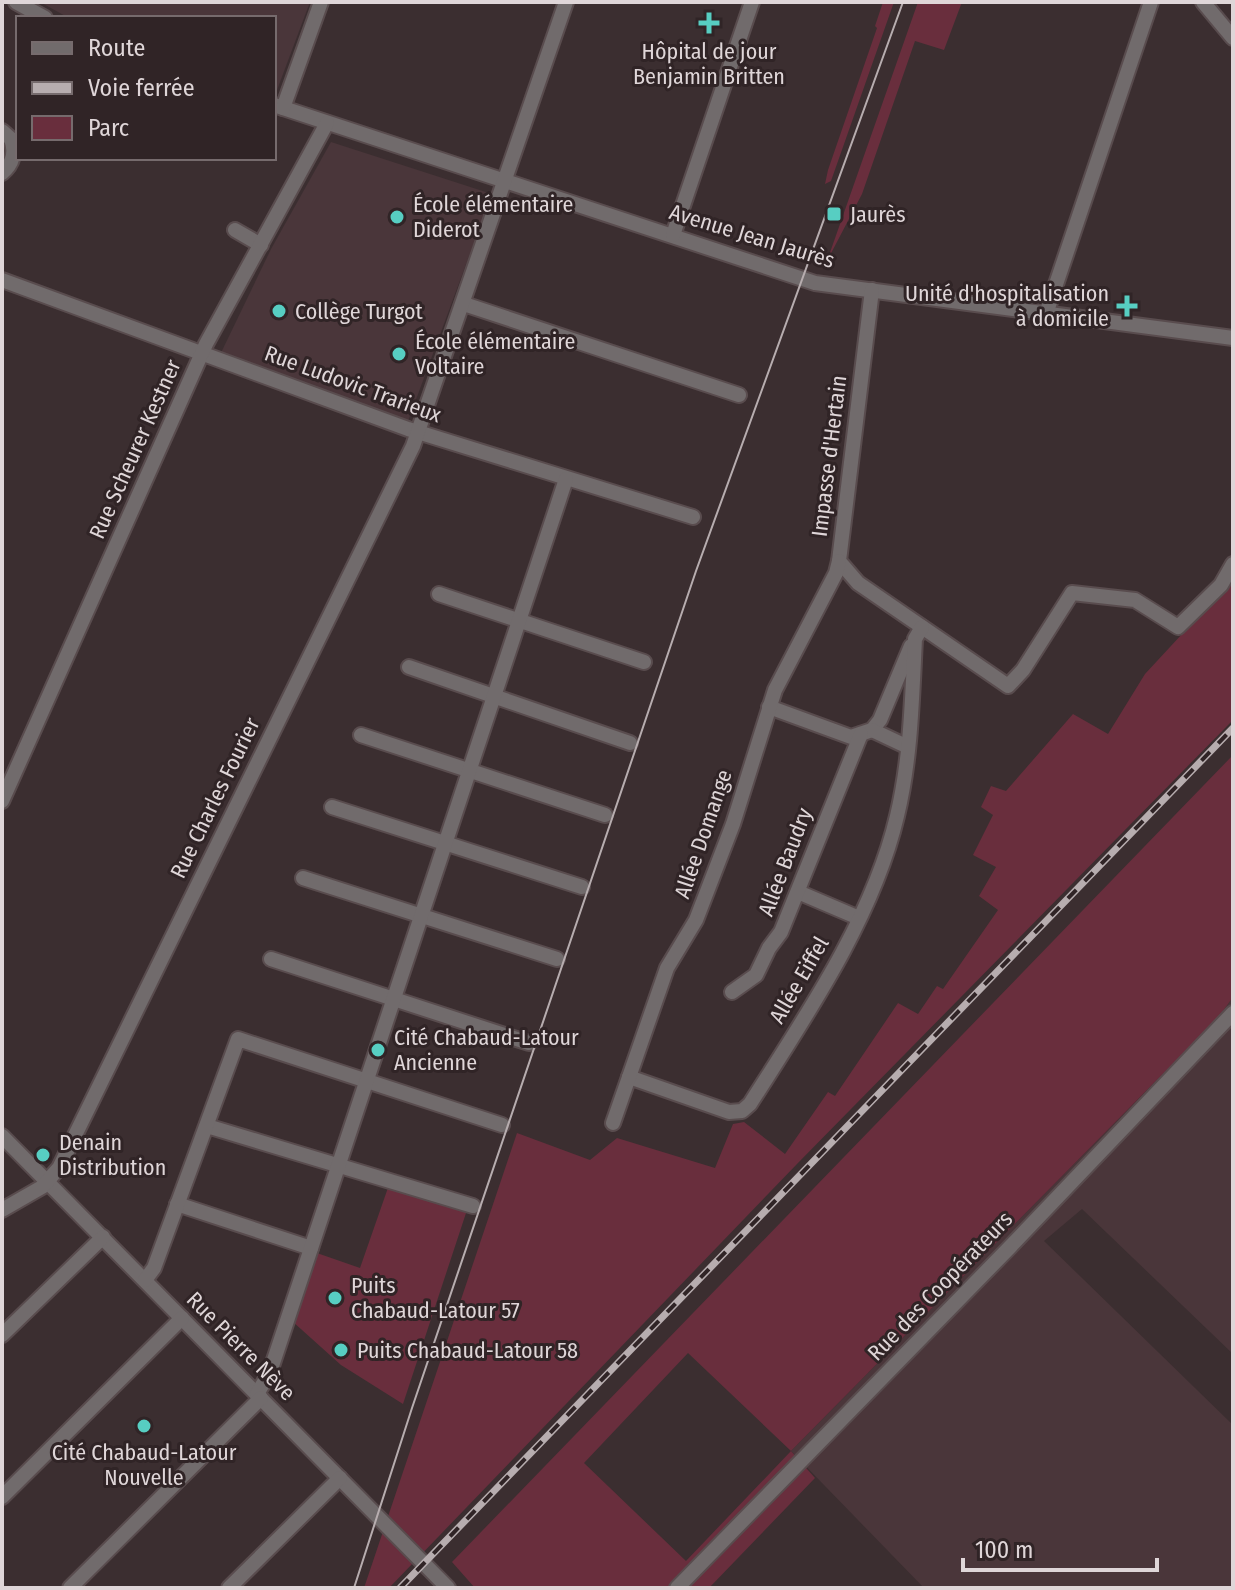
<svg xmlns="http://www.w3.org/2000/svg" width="1235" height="1590" font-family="'Fira Sans Condensed',sans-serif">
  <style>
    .built { fill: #4a363a }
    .green { fill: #692e3d; fill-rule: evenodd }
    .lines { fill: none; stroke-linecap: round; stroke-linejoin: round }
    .minor-casing { stroke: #594c4e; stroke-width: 18 }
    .minor { stroke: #716b6c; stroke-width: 14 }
    .tram { stroke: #b7adaf; stroke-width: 2 }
    .rail-casing { stroke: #b7adaf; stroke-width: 7 }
    .rail { stroke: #302426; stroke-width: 4; stroke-dasharray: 12; stroke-linecap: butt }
    .poi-dot { fill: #57cec2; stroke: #302426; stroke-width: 3 }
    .labels { text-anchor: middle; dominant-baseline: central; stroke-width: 6; stroke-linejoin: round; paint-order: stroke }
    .poi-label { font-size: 22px; fill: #dfd6d8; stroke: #302426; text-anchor: start }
    .street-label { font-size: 22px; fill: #dfd6d8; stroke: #302426 }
  </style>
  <rect width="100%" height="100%" fill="#3b2e30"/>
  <g class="built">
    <path d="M 40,2 L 310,2 L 277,90 L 274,92 L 274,18 L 69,18 Z"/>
    <path d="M 331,142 L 492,194 L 404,432 L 218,359 L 271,249 Z"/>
    <path d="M 1233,997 L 1233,1354 L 1082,1209 L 1044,1241 L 1233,1425 L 1233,1588 L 924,1588 L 791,1451 L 1218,1018 Z"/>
  </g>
  <g class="green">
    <path d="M 883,2 L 894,2 L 831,181 L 825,184 L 828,170 L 877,28 L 875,26 Z"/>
    <path d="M 918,2 L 962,2 L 944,50 L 915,41 L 862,194 L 827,261 Z"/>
    <path d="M 1233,579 L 1233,720 L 797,1164 L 389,1588 L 364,1588 L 517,1133 L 590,1160 L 617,1138 L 715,1168 L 733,1124 L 744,1122 L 785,1154 L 828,1092 L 835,1096 L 898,1003 L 918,1014 L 937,986 L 943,989 L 998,910 L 979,896 L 996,867 L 973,855 L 993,815 L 981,807 L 991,786 L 1006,791 L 1073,714 L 1108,734 L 1145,674 Z"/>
    <path d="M 1233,755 L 1233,997 L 1218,1018 L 791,1451 L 815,1478 L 709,1588 L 475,1588 L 452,1562 ZM 688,1353 L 791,1451 L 686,1561 L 584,1463 Z"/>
    <path d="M 390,1182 L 468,1207 L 403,1404 L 341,1365 L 292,1321 L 314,1252 L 360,1268 Z"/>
  </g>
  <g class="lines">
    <g class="minor-casing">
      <g id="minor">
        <path d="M 16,2 L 45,18"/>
        <path d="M 1203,2 L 1233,38"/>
        <path d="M 274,105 L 815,283 L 1233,338"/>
        <path d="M 283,108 L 321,2"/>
        <path d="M 2,131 L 11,139 C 16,152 13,164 2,173"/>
        <path d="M 235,230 L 261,245"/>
        <path d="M 673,235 L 752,2"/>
        <path d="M 2,280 L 408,429 L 693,517"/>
        <path d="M 872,290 L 839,561 L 858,583 L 1008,686 L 1023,670 L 1072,593 L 1135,600 L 1178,627 L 1221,585 L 1233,564"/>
        <path d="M 464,304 L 739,395"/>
        <path d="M 1046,314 L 1151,2"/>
        <path d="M 439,594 L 644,662"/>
        <path d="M 409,667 L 630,743"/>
        <path d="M 769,707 L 851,737 L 872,730 L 880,720 L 911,646"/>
        <path d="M 872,730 L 908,747"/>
        <path d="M 361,735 L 605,815"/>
        <path d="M 2,801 L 206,344 L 327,123"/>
        <path d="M 332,807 L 582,887"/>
        <path d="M 303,878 L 557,959"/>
        <path d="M 798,892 L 859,918"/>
        <path d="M 271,959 L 529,1043"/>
        <path d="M 732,992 L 756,975 L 769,948 L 781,932 L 861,734"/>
        <path d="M 629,1077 L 729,1112 L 742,1111 L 750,1104 C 806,1016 873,918 897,816 C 911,758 912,698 915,639 L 922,627"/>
        <path d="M 613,1123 L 667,968 L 696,920 L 733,824 L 775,690 L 836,573 L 839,561"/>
        <path d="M 207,1126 L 473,1206"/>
        <path d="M 2,1136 L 448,1588"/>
        <path d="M 177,1204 L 311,1248"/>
        <path d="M 2,1210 L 42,1187 L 59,1168 L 413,446 L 566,2"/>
        <path d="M 145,1280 L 154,1268 L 238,1039 L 502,1125"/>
        <path d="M 2,1335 L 103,1237"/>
        <path d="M 257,1394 L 270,1372 L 566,479"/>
        <path d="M 2,1497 L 182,1318"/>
        <path d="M 70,1588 L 261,1398"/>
        <path d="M 229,1588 L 340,1478"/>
        <path d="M 677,1588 L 1010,1247 L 1233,1013"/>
      </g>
    </g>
    <use href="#minor" class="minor"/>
    <path class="tram" d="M 354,1588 L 412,1408 L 696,571 L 903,2"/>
    <g class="rail-casing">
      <path id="rail" d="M 400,1588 L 1233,728"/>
    </g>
    <use href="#rail" class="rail"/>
  </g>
  <g class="poi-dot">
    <path d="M705 11h8v8h8v8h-8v8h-8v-8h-8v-8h8z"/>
    <rect x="826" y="206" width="16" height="16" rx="4"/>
    <circle cx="397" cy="217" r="8"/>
    <path d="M1123 294h8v8h8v8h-8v8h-8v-8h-8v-8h8z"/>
    <circle cx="279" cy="311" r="8"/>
    <circle cx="399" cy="354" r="8"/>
    <circle cx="378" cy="1050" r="8"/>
    <circle cx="43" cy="1155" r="8"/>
    <circle cx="335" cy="1298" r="8"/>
    <circle cx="341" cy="1350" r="8"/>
    <circle cx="144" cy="1426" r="8"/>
  </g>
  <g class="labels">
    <g class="poi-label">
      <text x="709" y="51" text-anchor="middle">Hôpital de jour<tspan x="709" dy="25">Benjamin Britten</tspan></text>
      <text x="413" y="204">École élémentaire<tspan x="413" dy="25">Diderot</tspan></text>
      <text x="850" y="214">Jaurès</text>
      <text x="1109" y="293" text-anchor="end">Unité d'hospitalisation<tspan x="1109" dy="25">à domicile</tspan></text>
      <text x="295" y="311">Collège Turgot</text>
      <text x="415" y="341">École élémentaire<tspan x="415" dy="25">Voltaire</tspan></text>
      <text x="394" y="1037">Cité Chabaud-Latour<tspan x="394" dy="25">Ancienne</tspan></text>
      <text x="59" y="1142">Denain<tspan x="59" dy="25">Distribution</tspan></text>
      <text x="351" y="1285">Puits<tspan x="351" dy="25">Chabaud-Latour 57</tspan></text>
      <text x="357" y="1350">Puits Chabaud-Latour 58</text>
      <text x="144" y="1452" text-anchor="middle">Cité Chabaud-Latour<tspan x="144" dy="25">Nouvelle</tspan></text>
    </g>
    <g class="street-label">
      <text transform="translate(752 236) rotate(17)">Avenue Jean Jaurès</text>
      <text transform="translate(353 384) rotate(20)">Rue Ludovic Trarieux</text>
      <text transform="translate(135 449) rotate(-66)">Rue Scheurer Kestner</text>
      <text transform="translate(829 456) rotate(-83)">Impasse d'Hertain</text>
      <text transform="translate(215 798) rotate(-64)">Rue Charles Fourier</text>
      <text transform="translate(703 834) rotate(-71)">Allée Domange</text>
      <text transform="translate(785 862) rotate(-69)">Allée Baudry</text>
      <text transform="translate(799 980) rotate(-60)">Allée Eiffel</text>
      <text transform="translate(940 1286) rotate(-46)">Rue des Coopérateurs</text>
      <text transform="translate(241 1346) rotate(45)">Rue Pierre Nève</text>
    </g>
  </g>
  <rect width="1235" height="1590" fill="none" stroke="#dfd6d8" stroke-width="8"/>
  <rect x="16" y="16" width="260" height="144" fill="#302426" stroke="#766b6d" stroke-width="2"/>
  <rect x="32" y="42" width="40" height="12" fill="#716b6c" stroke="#766b6d" stroke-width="2"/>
  <text x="88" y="56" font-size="24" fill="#dfd6d8">Route</text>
  <rect x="32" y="82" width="40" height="12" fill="#b7adaf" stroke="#766b6d" stroke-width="2"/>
  <text x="88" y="96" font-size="24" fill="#dfd6d8">Voie ferrée</text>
  <rect x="32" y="116" width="40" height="24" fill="#692e3d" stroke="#766b6d" stroke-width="2"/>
  <text x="88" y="136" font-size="24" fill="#dfd6d8">Parc</text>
  <path d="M963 1558v12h194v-12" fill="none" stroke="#dfd6d8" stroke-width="4"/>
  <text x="975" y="1558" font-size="24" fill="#dfd6d8" stroke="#302426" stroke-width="6" paint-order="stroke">100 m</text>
</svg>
